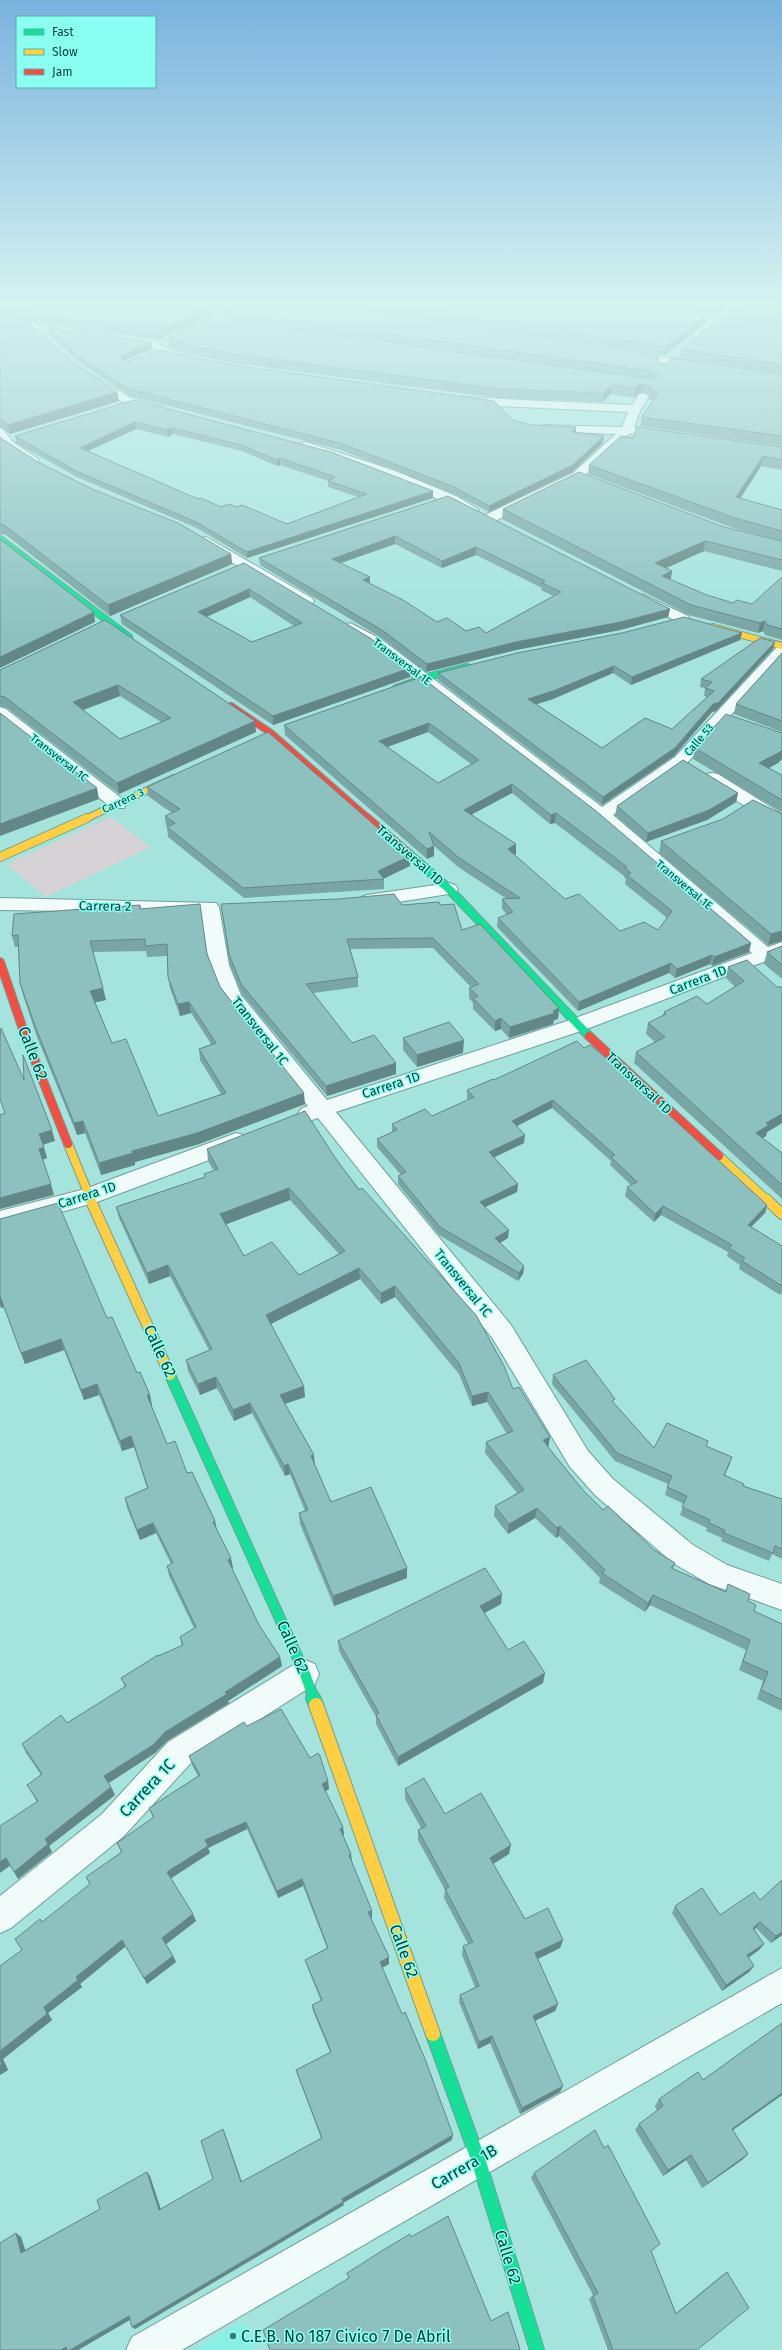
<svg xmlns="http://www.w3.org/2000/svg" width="782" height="2350" font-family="'Fira Sans',sans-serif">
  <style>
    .built { fill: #8aefe5 }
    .green { fill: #d6d2d5 }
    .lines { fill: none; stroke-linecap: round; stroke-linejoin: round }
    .street-casing { stroke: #709f9a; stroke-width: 2 }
    .fast-far3-casing { stroke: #709f9a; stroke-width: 8 }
    .fast-far2-casing { stroke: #709f9a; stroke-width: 10 }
    .fast-far1-casing { stroke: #709f9a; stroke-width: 12 }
    .fast-casing { stroke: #709f9a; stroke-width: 16 }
    .slow-far3-casing { stroke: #709f9a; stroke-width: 8 }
    .slow-far2-casing { stroke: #709f9a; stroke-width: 10 }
    .slow-far1-casing { stroke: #709f9a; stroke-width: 12 }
    .slow-casing { stroke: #709f9a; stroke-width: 16 }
    .jam-far1-casing { stroke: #709f9a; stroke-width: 8 }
    .jam-casing { stroke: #709f9a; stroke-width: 10 }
    .street { fill: #f1fbfa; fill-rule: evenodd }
    .fast-far3 { stroke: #16e098; stroke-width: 6 }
    .fast-far2 { stroke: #16e098; stroke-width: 8 }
    .fast-far1 { stroke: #16e098; stroke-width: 10 }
    .fast { stroke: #16e098; stroke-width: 14 }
    .slow-far3 { stroke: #ffcf43; stroke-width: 6 }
    .slow-far2 { stroke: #ffcf43; stroke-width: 8 }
    .slow-far1 { stroke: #ffcf43; stroke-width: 10 }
    .slow { stroke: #ffcf43; stroke-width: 14 }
    .jam-far1 { stroke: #f24e42; stroke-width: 6 }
    .jam { stroke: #f24e42; stroke-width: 8 }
    .wall { fill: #79a6a5; fill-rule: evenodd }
    .shaded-wall { fill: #638786 }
    .building { fill: #8dc1c0; stroke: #638786; fill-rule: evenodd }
    .poi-dot { fill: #3c7772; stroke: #89fff2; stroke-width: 1.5 }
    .labels { text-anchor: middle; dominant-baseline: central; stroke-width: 3; stroke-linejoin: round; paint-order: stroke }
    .far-street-label { font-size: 11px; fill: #043d38; stroke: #89fff2 }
    .street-label { font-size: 13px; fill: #043d38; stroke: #89fff2 }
    .near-street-label { font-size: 16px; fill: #043d38; stroke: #89fff2 }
    .near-poi-label { font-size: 16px; fill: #043d38; stroke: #89fff2; text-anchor: start }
  </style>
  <rect width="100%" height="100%" fill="#a4e4dd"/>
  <path class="built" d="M 243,2321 L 253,2350 L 193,2350 Z"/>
  <path class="green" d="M 111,817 L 151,847 L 46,897 L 6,864 Z"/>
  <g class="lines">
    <g class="street-casing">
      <g id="street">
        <path d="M 239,303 L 252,303 L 195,333 L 191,334 L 186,331 Z"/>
        <path d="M 732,303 L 743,303 L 702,337 L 694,337 L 694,333 Z"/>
        <path d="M 0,311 L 36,324 L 78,329 L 83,332 L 78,335 L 34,330 L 0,318 Z"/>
        <path d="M 122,334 L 153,340 L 166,348 L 196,359 L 195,361 L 191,362 L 158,352 L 145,344 L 118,339 L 117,337 Z"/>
        <path d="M 629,352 L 698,362 L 703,365 L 698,368 L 625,357 L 624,355 Z"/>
        <path d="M 661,366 L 666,369 L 641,409 L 634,427 L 638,429 L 640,431 L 638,433 L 629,434 L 581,479 L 495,521 L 485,521 L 484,518 L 485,515 L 573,473 L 616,434 L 547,431 L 541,427 L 543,425 L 622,427 L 628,412 L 498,406 L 462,401 L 460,399 L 462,397 L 632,405 L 657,367 Z"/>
        <path d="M 92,375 L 129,397 L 164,407 L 166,409 L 160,412 L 121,401 L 88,380 L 86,378 Z"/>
        <path d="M 0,428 L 4,430 L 13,442 L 37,458 L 39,461 L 37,464 C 27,466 4,451 0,441 C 0,438 0,432 0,428 Z"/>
        <path d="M 306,442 L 396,471 L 458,497 L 479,510 L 473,514 L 468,513 L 387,476 L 302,449 L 300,446 L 302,443 Z"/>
        <path d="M 206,537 L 312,598 L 314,601 L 312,604 L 302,604 L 201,544 L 199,541 L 201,538 Z"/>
        <path d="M 642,594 L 688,616 L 690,619 L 688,622 L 678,622 L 637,601 L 635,598 Z"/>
        <path d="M 350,623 L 381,639 L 602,807 L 675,757 L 777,647 L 782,646 L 782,659 L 687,763 L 613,815 L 768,947 L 782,942 L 782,955 L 584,1030 L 336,1112 L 511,1325 L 588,1451 L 613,1479 L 693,1545 L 727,1565 L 782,1584 L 782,1610 L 709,1584 L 673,1563 L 595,1495 L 570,1467 L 493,1339 L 318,1118 L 309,1121 L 302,1118 L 298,1113 L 302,1108 L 308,1106 L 226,1003 C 209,975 205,944 201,913 L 0,910 L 0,898 L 216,903 L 219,907 L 229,965 L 241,995 L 327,1100 L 570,1020 L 752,953 L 596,819 L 371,645 L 345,630 L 343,627 Z"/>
        <path d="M 0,707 L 6,709 L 124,800 L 126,804 L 124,808 L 112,808 L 0,720 Z"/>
        <path d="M 712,773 L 718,774 L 782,814 L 782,826 L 776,825 L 706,782 L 704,778 L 706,774 Z"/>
        <path d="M 449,883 L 455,885 L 458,889 L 455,893 L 367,907 L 361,905 L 358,901 L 361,897 L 367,895 Z"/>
        <path d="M 236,1133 L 244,1135 L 247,1141 L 244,1147 L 97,1202 L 0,1229 L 0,1211 L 85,1189 Z"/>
        <path d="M 305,1660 L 315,1664 L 319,1674 L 315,1684 L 190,1764 L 124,1836 L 11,1928 L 0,1933 L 0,1896 L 102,1814 L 168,1742 L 295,1664 Z"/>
        <path d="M 782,1968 L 782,2003 L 182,2350 L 126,2350 L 132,2337 Z"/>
      </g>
    </g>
    <g class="fast-far3-casing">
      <g id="fast-far3">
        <path d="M 0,539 L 129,637"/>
        <path d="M 396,688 L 424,678 L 467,667"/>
      </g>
    </g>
    <g class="fast-far2-casing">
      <path id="fast-far2" d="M 409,854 L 449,889 L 589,1036"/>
    </g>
    <g class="fast-far1-casing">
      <path id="fast-far1" d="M 170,1375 L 305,1674 L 314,1699"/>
    </g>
    <g class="fast-casing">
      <g id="fast">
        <path d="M 313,1698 L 316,1705"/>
        <path d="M 433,2034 L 478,2159 L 537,2350"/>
      </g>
    </g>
    <g class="slow-far3-casing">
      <g id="slow-far3">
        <path d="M 713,627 L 782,646"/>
        <path d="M 85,819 L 174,778"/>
      </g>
    </g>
    <g class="slow-far2-casing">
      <g id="slow-far2">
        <path d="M 0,857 L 87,818"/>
        <path d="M 68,1144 L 91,1200"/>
        <path d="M 719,1156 L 767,1200"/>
      </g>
    </g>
    <g class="slow-far1-casing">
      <g id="slow-far1">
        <path d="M 90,1199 L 170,1375"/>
        <path d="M 766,1199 L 782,1214"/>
      </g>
    </g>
    <g class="slow-casing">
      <path id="slow" d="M 316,1705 L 433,2034"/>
    </g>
    <g class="jam-far1-casing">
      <path id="jam-far1" d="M 231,706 L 271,733 L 369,819"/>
    </g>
    <g class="jam-casing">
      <g id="jam">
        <path d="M 367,818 L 409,854"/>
        <path d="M 0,962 L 26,1038 L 68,1144"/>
        <path d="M 589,1036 L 719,1156"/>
      </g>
    </g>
    <use href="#street" class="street"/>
    <use href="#fast-far3" class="fast-far3"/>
    <use href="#fast-far2" class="fast-far2"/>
    <use href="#fast-far1" class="fast-far1"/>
    <use href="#fast" class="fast"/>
    <use href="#slow-far3" class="slow-far3"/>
    <use href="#slow-far2" class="slow-far2"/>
    <use href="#slow-far1" class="slow-far1"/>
    <use href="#slow" class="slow"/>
    <use href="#jam-far1" class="jam-far1"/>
    <use href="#jam" class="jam"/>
  </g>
  <g class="wall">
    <path d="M 0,303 L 235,303 L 158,340 L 36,323 L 1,310 L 0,310 Z"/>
    <path d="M 331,303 L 729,303 L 715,314 L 687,307 L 708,313 L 707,322 L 665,355 Z"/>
    <path d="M 782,303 L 782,446 L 640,426 L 642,417 L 653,400 L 648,400 L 649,396 L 643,393 L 638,394 L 634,398 L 611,394 L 603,402 L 498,398 L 241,364 L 197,356 L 169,347 L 168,338 L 226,319 L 225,311 L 659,355 L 658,362 L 661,364 L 761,371 L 679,358 L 681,349 L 728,317 L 730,309 Z"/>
    <path d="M 0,312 L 71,361 L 117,392 L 119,401 L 10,434 L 0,427 Z"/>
    <path d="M 47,327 L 151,343 L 152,349 L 124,360 L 126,362 L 195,358 L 513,420 L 531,425 L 576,427 L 576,432 L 604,436 L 603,443 L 572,472 L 489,512 L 454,494 L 341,450 L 130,396 L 81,364 L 48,333 Z"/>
    <path d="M 134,400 L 433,498 L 247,558 L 197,528 L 77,477 L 16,443 L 15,436 ZM 136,429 L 168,437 L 173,434 L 242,451 L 277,466 L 280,465 L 328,481 L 328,487 L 358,497 L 287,524 L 237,507 L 221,507 L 198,499 L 88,451 Z"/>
    <path d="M 0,437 L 2,439 L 38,462 L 92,489 L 231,554 L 232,564 L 110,616 L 6,535 L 0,534 Z"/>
    <path d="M 633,438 L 782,447 L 782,470 L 761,466 L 740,498 L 782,510 L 782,571 L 704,551 L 665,568 L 672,571 L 671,580 L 707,595 L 733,603 L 752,604 L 782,577 L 782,640 L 765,635 L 763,631 L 758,633 L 689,615 L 502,519 L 503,509 L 724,527 L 781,541 L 733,528 L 588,474 L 589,465 Z"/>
    <path d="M 448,496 L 670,609 L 668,617 L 620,630 L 516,650 L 426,672 L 382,638 L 260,565 L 259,558 ZM 395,544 L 442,568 L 476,555 L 542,588 L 541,590 L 553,596 L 486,633 L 466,631 L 437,622 L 370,584 L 341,563 Z"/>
    <path d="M 244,563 L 410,677 L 273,725 L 122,624 L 120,615 ZM 250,597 L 294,626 L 252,642 L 207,617 Z"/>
    <path d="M 105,620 L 256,732 L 119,794 L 7,708 L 0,706 L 0,670 ZM 120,696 L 161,722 L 120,739 L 83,710 Z"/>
    <path d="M 742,633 L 740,640 L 631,685 L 613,673 L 553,699 L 536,704 L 602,748 L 672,729 L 707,697 L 704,696 L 705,688 L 700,687 L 701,679 L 773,649 L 716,711 L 712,712 L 674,756 L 602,805 L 438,680 L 438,673 Z"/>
    <path d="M 782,653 L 782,732 L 734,714 L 736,704 Z"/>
    <path d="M 421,677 L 751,943 L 749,952 L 712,966 L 710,964 L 675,978 L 669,973 L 578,1011 L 497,927 L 498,918 L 507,915 L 502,909 L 502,899 L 507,899 L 458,867 L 433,845 L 434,856 L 427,859 L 285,735 L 284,725 ZM 428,732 L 471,764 L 438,783 L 387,747 ZM 512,793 L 550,824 L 555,823 L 624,876 L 624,877 L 626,879 L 625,884 L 667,918 L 658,930 L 620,931 L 565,899 L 514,855 L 516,854 L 471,815 Z"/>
    <path d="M 695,748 L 778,763 L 769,768 L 782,775 L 782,812 L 693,759 Z"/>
    <path d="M 147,787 L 410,866 L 383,878 L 384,879 L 384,889 L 244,898 L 168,837 L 167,827 L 168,826 L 166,826 L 165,816 L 172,813 L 148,796 Z"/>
    <path d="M 738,793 L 736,802 L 707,820 L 646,842 L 615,815 L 617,806 Z"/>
    <path d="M 782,814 L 782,941 L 768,945 L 659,853 L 661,841 Z"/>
    <path d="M 221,904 L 440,905 L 462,930 L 558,1019 L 554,1020 L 553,1024 L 509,1038 L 501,1029 L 495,1031 L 473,1009 L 473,1003 L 469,998 L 469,988 L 471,987 L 433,948 L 350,949 L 358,977 L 358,987 L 313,993 L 352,1043 L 396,1074 L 327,1096 L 242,994 L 230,965 L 222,914 Z"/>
    <path d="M 140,905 L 141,909 L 207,954 L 220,987 L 305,1104 L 199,1144 L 135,1162 L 135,1165 L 101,1175 L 85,1133 L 77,1135 L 37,1037 L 23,995 L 20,983 L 18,947 L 15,947 L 12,936 ZM 146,951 L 147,957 L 167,956 L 168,977 L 170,988 L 180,1016 L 191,1013 L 211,1044 L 199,1049 L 200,1060 L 221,1094 L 158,1116 L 112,1043 L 95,1002 L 106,1000 L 93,952 Z"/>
    <path d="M 782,946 L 782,979 L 764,964 L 767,952 Z"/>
    <path d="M 728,967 L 777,987 L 782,987 L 782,1123 L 767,1132 L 766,1136 L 762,1138 L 782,1153 L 782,1199 L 634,1063 L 636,1052 L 655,1042 L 646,1034 L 648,1023 L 663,1016 L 664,1012 L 707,1004 L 735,987 L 726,978 Z"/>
    <path d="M 403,1038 L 463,1053 L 417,1067 L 403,1050 Z"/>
    <path d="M 584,1048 L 767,1205 L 765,1213 L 751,1227 L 782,1246 L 782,1294 L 781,1293 L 780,1295 L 739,1269 L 740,1265 L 727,1256 L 728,1252 L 661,1215 L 654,1222 L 625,1196 L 627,1187 L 631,1185 L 610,1165 L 611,1161 L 552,1108 L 517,1126 L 524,1143 L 494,1157 L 518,1184 L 517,1192 L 485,1207 L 508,1238 L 500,1243 L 524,1266 L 523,1274 L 518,1281 L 439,1235 L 398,1184 L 398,1176 L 401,1175 L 377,1147 L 377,1139 L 392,1132 L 392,1124 L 432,1116 L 468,1100 L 467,1098 L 467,1090 Z"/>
    <path d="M 207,1149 L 336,1159 L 550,1437 L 548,1447 L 583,1490 L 603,1510 L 654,1550 L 675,1563 L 673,1569 L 748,1601 L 754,1611 L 782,1624 L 782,1711 L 757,1699 L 763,1681 L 739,1670 L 746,1650 L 650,1605 L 645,1612 L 599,1583 L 600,1578 L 559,1536 L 556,1538 L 535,1518 L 508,1534 L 494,1516 L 495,1506 L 517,1493 L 485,1453 L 486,1442 L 507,1434 L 487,1402 L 472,1406 L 459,1374 L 395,1297 L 381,1304 L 360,1279 L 270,1324 L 305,1397 L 285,1404 L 314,1455 L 314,1464 L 331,1502 L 407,1578 L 334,1606 L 300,1524 L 299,1513 L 305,1511 L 290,1474 L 285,1476 L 252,1413 L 234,1421 L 217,1388 L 200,1395 L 188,1371 L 186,1360 L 209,1350 L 170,1276 L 149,1284 L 119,1218 L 116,1207 L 205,1177 L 204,1174 L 214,1171 L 208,1161 ZM 290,1200 L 339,1254 L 299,1275 L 244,1256 L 226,1224 Z"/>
    <path d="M 0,1219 L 107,1318 L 137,1373 L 152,1405 L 151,1405 L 167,1444 L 187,1473 L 215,1521 L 217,1530 L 233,1568 L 232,1568 L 259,1625 L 280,1657 L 282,1666 L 228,1701 L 229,1703 L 167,1741 L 155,1753 L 109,1783 L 115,1795 L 49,1846 L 52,1852 L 18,1879 L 37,1802 L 27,1785 L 41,1775 L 26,1753 L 22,1744 L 67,1723 L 125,1687 L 121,1678 L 158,1656 L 182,1646 L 180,1637 L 194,1628 L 169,1576 L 167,1566 L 171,1564 L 156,1533 L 140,1540 L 127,1508 L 125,1498 L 147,1488 L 134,1447 L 122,1451 L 99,1395 L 84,1400 L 64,1350 L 25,1364 L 4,1307 L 1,1308 L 0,1304 Z"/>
    <path d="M 553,1375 L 614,1403 L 654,1448 L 708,1441 L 706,1446 L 732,1457 L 724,1475 L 743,1486 L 782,1499 L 782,1559 L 772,1554 L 769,1561 L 721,1541 L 722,1538 L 706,1531 L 707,1528 L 680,1515 L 684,1504 L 665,1495 L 668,1484 L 615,1461 L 552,1384 Z"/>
    <path d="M 501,1604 L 484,1613 L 508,1650 L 543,1683 L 398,1766 L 376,1724 L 376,1717 L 339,1651 L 338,1641 Z"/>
    <path d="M 247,1726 L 310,1758 L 328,1781 L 329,1789 L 325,1791 L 343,1827 L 344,1835 L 343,1835 L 351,1854 L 351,1862 L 372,1911 L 372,1918 L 371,1918 L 389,1964 L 382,1968 L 452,2140 L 343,2203 L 344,2205 L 135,2329 L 132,2327 L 130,2320 L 78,2350 L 0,2350 L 21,2237 L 25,2250 L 100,2209 L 147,2172 L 150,2176 L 161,2209 L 213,2179 L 223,2129 L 225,2134 L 242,2182 L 321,2138 L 298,2076 L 296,2070 L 330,2052 L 313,2011 L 312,2005 L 321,2001 L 307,1966 L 305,1960 L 327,1948 L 303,1886 L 278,1898 L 247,1829 L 208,1848 L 210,1853 L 171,1878 L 196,1921 L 166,1944 L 173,1956 L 176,1962 L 147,1984 L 126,1946 L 80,1984 L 82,1987 L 48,2013 L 52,2020 L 3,2059 L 8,2070 L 0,2075 L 0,1966 L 22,1950 L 42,1922 L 90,1884 L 86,1877 L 121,1852 L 117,1843 L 153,1818 L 149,1808 L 198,1776 L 192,1765 L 189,1756 Z"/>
    <path d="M 405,1789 L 509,1854 L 493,1864 L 525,1919 L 563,1940 L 560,1948 L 538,1959 L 558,2004 L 555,2011 L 535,2021 L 560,2092 L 520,2114 L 490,2043 L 478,2049 L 459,2002 L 460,1995 L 475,1987 L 462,1955 L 463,1946 L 468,1944 L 444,1898 L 445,1890 L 418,1840 L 418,1830 L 421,1828 L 405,1799 Z"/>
    <path d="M 782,1880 L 782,1935 L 771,1943 L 756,1928 L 754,1930 L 764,1944 L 759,1950 L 748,1958 L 754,1966 L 749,1972 L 722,1991 L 672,1913 L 675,1906 L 720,1915 L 760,1900 Z"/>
    <path d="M 782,2023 L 782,2095 L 733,2130 L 748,2154 L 742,2160 L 702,2188 L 686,2160 L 663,2176 L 635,2130 L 639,2124 L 657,2111 L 655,2106 L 659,2099 L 703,2080 Z"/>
    <path d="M 534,2173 L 655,2248 L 651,2251 L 676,2313 L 721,2276 L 727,2272 L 697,2350 L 608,2350 L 589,2299 L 593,2295 L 531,2178 Z"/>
  </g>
  <g class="shaded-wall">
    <path d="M 217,303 L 235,303 L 158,340 L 157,332 Z"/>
    <path d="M 720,303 L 729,303 L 715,314 L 716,306 Z"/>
    <path d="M 708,313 L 707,322 L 665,355 L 666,347 Z"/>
    <path d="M 151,343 L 152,349 L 123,361 L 121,358 L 123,355 Z"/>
    <path d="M 659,355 L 657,364 L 656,360 Z"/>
    <path d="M 639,384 L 644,384 L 643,393 L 638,394 L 634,398 L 635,388 Z"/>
    <path d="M 612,385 L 611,394 L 603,402 L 604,393 Z"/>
    <path d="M 117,392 L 119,401 L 10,434 L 8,425 Z"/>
    <path d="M 135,422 L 136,429 L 81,454 L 80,448 Z"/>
    <path d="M 576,427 L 575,433 L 572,432 Z"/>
    <path d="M 172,428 L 173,434 L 168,437 L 167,430 Z"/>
    <path d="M 604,436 L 603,443 L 572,472 L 489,512 L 489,506 Z"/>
    <path d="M 763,456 L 761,466 L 735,507 L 736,497 Z"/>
    <path d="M 280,458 L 280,465 L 277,466 L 277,460 Z"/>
    <path d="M 433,491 L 433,498 L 247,558 L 247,552 Z"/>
    <path d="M 395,536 L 395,544 L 332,566 L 332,559 Z"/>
    <path d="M 705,541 L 704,551 L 653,574 L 655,563 Z"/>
    <path d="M 476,547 L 476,555 L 442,568 L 442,561 Z"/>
    <path d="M 231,554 L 232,564 L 110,616 L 108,605 Z"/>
    <path d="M 672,571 L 670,581 L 662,576 Z"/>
    <path d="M 370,577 L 370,585 L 363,580 Z"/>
    <path d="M 249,589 L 250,597 L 199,620 L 198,612 Z"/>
    <path d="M 670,609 L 668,617 L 620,630 L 516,650 L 426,672 L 427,664 L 516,642 Z"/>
    <path d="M 94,612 L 95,622 L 0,668 L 0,657 Z"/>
    <path d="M 765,621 L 763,631 L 758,633 L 760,623 Z"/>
    <path d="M 742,633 L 740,640 L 631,685 L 632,677 Z"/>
    <path d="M 775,642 L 773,649 L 716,711 L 712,712 L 674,756 L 602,805 L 603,797 L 713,704 Z"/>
    <path d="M 614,666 L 613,673 L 553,699 L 528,707 L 528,699 Z"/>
    <path d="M 410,668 L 410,677 L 273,725 L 273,716 Z"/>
    <path d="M 118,685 L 120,696 L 75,713 L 73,702 Z"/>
    <path d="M 255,721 L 256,732 L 119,794 L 117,783 Z"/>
    <path d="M 429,723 L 428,732 L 379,750 L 379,741 Z"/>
    <path d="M 782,750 L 782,759 L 778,763 L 757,774 L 759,763 Z"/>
    <path d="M 512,784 L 512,793 L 463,819 L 464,810 Z"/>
    <path d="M 97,788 L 99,799 L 0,836 L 0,824 Z"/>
    <path d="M 738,793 L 736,802 L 707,820 L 646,842 L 648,833 Z"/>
    <path d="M 556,813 L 555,823 L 550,824 L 551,815 Z"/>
    <path d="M 516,844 L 516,854 L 507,858 L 508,849 Z"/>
    <path d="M 434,846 L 434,856 L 427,859 L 427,849 Z"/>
    <path d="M 410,856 L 410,866 L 381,880 L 378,871 Z"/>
    <path d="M 782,931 L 782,941 L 768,945 L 771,934 Z"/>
    <path d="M 751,943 L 749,952 L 712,966 L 714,957 Z"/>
    <path d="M 712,955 L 710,964 L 675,978 L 677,969 Z"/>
    <path d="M 671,963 L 669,973 L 578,1011 L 579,1002 Z"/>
    <path d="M 103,988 L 106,1000 L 92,1003 L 90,991 Z"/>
    <path d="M 189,1002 L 191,1013 L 180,1016 L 178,1004 Z"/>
    <path d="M 559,1008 L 558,1019 L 554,1020 L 553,1024 L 509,1038 L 510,1027 Z"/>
    <path d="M 501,1018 L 501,1029 L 495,1031 L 495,1021 Z"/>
    <path d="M 464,1040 L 463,1053 L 417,1067 L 417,1055 Z"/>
    <path d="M 396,1063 L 396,1074 L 327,1096 L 326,1086 Z"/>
    <path d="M 304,1093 L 305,1104 L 199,1144 L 135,1162 L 135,1165 L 101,1175 L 99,1163 L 132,1151 Z"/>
    <path d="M 553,1100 L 552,1108 L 511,1129 L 512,1121 Z"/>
    <path d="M 782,1114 L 782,1123 L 767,1132 L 766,1136 L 753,1144 L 756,1133 L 766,1123 Z"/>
    <path d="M 83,1121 L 85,1133 L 77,1135 L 74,1123 Z"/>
    <path d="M 52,1130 L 55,1141 L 42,1145 L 39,1134 Z"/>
    <path d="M 525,1135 L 524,1143 L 489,1160 L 489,1152 Z"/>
    <path d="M 44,1147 L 47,1158 L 42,1160 L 39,1149 Z"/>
    <path d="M 51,1184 L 54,1195 L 0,1209 L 0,1198 Z"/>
    <path d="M 518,1184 L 517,1192 L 479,1210 L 480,1202 Z"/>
    <path d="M 289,1188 L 290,1200 L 222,1226 L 220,1214 Z"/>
    <path d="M 767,1205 L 765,1213 L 745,1233 L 748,1225 Z"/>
    <path d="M 663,1206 L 661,1215 L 654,1222 L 655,1214 Z"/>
    <path d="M 509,1230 L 508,1238 L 494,1246 L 495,1238 Z"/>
    <path d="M 168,1265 L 170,1276 L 149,1284 L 147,1273 Z"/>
    <path d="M 524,1266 L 523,1274 L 518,1281 L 519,1273 Z"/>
    <path d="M 359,1268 L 360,1279 L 267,1326 L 266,1315 Z"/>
    <path d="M 395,1286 L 395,1297 L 381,1304 L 381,1293 Z"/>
    <path d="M 0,1296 L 4,1307 L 1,1308 L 0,1304 Z"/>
    <path d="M 61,1339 L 64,1350 L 25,1364 L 21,1353 Z"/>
    <path d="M 216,1377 L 217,1388 L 200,1395 L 198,1384 Z"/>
    <path d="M 97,1384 L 99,1395 L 84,1400 L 81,1390 Z"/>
    <path d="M 304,1386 L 305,1397 L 281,1405 L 280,1395 Z"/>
    <path d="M 488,1392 L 487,1402 L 472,1406 L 472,1396 Z"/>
    <path d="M 147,1395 L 150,1395 L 152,1405 L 149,1406 Z"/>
    <path d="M 250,1403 L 252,1413 L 234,1421 L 233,1410 Z"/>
    <path d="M 131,1436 L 134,1447 L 122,1451 L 120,1441 Z"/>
    <path d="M 550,1437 L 548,1448 L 543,1440 Z"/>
    <path d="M 314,1455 L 315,1466 L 311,1456 Z"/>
    <path d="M 732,1457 L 729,1466 L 721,1483 L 724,1475 Z"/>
    <path d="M 288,1464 L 290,1474 L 285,1476 L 284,1466 Z"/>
    <path d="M 537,1508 L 535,1518 L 508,1534 L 509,1524 Z"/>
    <path d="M 215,1521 L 217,1531 L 213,1522 Z"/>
    <path d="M 153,1523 L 156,1533 L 140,1540 L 137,1530 Z"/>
    <path d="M 560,1526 L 559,1536 L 556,1538 L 557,1528 Z"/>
    <path d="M 231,1558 L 233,1568 L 230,1569 L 228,1560 Z"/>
    <path d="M 407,1568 L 407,1578 L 334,1606 L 333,1596 Z"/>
    <path d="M 502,1594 L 501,1604 L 479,1616 L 480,1606 Z"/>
    <path d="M 653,1595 L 650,1605 L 645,1612 L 648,1603 Z"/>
    <path d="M 280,1657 L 282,1666 L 228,1701 L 229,1703 L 167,1741 L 155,1753 L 107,1784 L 104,1776 L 165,1732 Z"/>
    <path d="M 545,1673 L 543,1683 L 398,1766 L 398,1757 Z"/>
    <path d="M 328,1781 L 329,1789 L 323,1793 L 322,1784 Z"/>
    <path d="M 111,1787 L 115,1795 L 49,1846 L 52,1852 L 18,1879 L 14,1872 L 45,1839 Z"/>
    <path d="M 246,1822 L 247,1829 L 208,1848 L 210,1853 L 170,1879 L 167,1872 L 205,1840 Z"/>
    <path d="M 343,1827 L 344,1835 L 341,1836 L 340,1829 Z"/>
    <path d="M 511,1845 L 509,1854 L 488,1867 L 490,1858 Z"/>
    <path d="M 351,1854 L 352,1862 L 349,1863 L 349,1855 Z"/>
    <path d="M 6,1858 L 11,1865 L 0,1873 L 0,1862 Z"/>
    <path d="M 302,1879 L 303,1886 L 278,1898 L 277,1891 Z"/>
    <path d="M 372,1911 L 372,1918 L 369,1919 L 368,1912 Z"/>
    <path d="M 193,1914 L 196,1921 L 165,1945 L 162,1938 Z"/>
    <path d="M 760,1922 L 756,1928 L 748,1934 L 753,1928 Z"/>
    <path d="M 782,1932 L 782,1935 L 771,1943 L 776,1936 Z"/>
    <path d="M 122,1940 L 126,1946 L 80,1984 L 76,1977 Z"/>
    <path d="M 563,1940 L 560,1948 L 533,1961 L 535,1953 Z"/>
    <path d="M 764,1944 L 759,1950 L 742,1962 L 747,1955 Z"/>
    <path d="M 173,1956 L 176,1962 L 147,1984 L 144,1978 Z"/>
    <path d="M 389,1957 L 389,1964 L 380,1969 L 380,1962 Z"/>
    <path d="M 754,1966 L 749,1972 L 722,1991 L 726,1985 Z"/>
    <path d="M 78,1980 L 82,1987 L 48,2013 L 52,2020 L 3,2059 L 8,2070 L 0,2075 L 0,2051 L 44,2007 Z"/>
    <path d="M 558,2004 L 555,2011 L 530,2023 L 533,2016 Z"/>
    <path d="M 492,2036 L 490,2043 L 478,2049 L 479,2042 Z"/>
    <path d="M 563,2086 L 560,2092 L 520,2114 L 522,2108 Z"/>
    <path d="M 782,2093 L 782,2095 L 726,2135 L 732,2129 Z"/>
    <path d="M 223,2129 L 225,2134 L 243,2186 L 241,2182 Z"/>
    <path d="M 453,2135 L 452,2140 L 343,2203 L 344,2205 L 135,2329 L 132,2327 L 342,2199 Z"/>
    <path d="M 748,2154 L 742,2160 L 702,2188 L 708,2183 Z"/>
    <path d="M 691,2155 L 686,2160 L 663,2176 L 668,2170 Z"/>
    <path d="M 147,2172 L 150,2176 L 162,2214 L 159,2210 Z"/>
    <path d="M 16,2233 L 21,2237 L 27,2256 L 21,2253 Z"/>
    <path d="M 129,2316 L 133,2318 L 78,2350 L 70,2350 Z"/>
    <path d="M 66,2347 L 69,2350 L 61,2350 Z"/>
  </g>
  <g class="building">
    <path d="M 5,303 L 217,303 L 157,332 L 35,314 Z"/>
    <path d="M 239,303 L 326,303 L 659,355 L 656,360 L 661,364 L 667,363 L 672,358 L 782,374 L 782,436 L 642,417 L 659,392 L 650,390 L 651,387 L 644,384 L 639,384 L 635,388 L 612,385 L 604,393 L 499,389 L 241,355 L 197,347 L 168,338 L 211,317 L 651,379 L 659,376 L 651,371 L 225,311 Z"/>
    <path d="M 385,303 L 675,303 L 708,313 L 666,347 Z"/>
    <path d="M 706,303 L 720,303 L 716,306 Z"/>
    <path d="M 736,303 L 782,303 L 782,319 L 730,309 Z"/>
    <path d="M 0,312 L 28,322 L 71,361 L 117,392 L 8,425 L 0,419 Z"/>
    <path d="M 721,316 L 782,327 L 782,365 L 681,349 Z"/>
    <path d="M 47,327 L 140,340 L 151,343 L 123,355 L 121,358 L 126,362 L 162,350 L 195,358 L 240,366 L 494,401 L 513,420 L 531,425 L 576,427 L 572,432 L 604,436 L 573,465 L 489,506 L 454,487 L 340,443 L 129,389 L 80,358 Z"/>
    <path d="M 134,400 L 331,452 L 433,491 L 247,552 L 196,522 L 76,471 L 15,436 ZM 135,422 L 167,430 L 172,428 L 241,445 L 277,460 L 280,458 L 335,477 L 328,481 L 367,494 L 287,524 L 242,505 L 237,507 L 229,504 L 221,507 L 201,498 L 198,499 L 80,448 Z"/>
    <path d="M 637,427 L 782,447 L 782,460 L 763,456 L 736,497 L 782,510 L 782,531 L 735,518 L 589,465 L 621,436 L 633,438 Z"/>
    <path d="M 0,437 L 2,439 L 38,462 L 92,489 L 178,523 L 231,554 L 108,605 L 4,525 L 0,524 Z"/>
    <path d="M 579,472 L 724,527 L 782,541 L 782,560 L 705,541 L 655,563 L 672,571 L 662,576 L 707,595 L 733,603 L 737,600 L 752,604 L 782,577 L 782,629 L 767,625 L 765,621 L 760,623 L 691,605 L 503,509 Z"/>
    <path d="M 448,496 L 670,609 L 621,622 L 516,642 L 427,664 L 382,630 L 259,558 ZM 395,536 L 442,561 L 476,547 L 545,581 L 542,583 L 561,592 L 486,633 L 479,627 L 466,631 L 447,618 L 437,622 L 403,600 L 363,580 L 370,577 L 332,559 Z"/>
    <path d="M 0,539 L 94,612 L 0,657 Z"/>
    <path d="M 244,563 L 370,638 L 410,668 L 273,716 L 120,615 ZM 249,589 L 302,623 L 252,642 L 198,612 Z"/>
    <path d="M 684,617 L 742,633 L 632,677 L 614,666 L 553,691 L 528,699 L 602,748 L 645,718 L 672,729 L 714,691 L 705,688 L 712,682 L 701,679 L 760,638 L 775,642 L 718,703 L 713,704 L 675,748 L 603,797 L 438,673 L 517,653 L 622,633 Z"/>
    <path d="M 105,620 L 255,721 L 117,783 L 5,697 L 0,696 L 0,670 ZM 118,685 L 171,718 L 120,739 L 73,702 Z"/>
    <path d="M 782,653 L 782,721 L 736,704 Z"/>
    <path d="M 421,677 L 596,811 L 751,943 L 714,957 L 712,955 L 677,969 L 671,963 L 579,1002 L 498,918 L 513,912 L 502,899 L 520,898 L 458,857 L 429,832 L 434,846 L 427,849 L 284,725 ZM 429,723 L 479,760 L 438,783 L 379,741 ZM 512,784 L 551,815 L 556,813 L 627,867 L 625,868 L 631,873 L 627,875 L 672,911 L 658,930 L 644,922 L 620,931 L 579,894 L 565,899 L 508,849 L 516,844 L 464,810 Z"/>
    <path d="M 0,713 L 97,788 L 0,824 Z"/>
    <path d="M 726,714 L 782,733 L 782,750 L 780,752 L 759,763 L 782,775 L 782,800 L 695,748 Z"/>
    <path d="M 268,732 L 410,856 L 378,871 L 384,879 L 243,888 L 167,827 L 175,823 L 165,816 L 180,809 L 147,787 Z"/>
    <path d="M 683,760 L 738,793 L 709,810 L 648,833 L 617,806 Z"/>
    <path d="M 753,800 L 782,814 L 782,931 L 771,934 L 661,841 L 723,819 Z"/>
    <path d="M 394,894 L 402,905 L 439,902 L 440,905 L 454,904 L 462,930 L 480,924 L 559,1008 L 553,1011 L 555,1013 L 510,1027 L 501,1018 L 495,1021 L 473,998 L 478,996 L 469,988 L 479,984 L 433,938 L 347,939 L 358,977 L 306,984 L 352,1043 L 374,1035 L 396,1063 L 326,1086 L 241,984 L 229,954 L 221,904 L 338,899 Z"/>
    <path d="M 200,904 L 207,954 L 220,987 L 304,1093 L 197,1133 L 132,1151 L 133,1153 L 99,1163 L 83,1121 L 74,1123 L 35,1026 L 20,983 L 18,935 L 12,936 L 14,914 L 140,905 L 140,909 ZM 145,939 L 145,946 L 167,944 L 168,977 L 178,1004 L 189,1002 L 216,1043 L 199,1049 L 226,1093 L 158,1116 L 126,1039 L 112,1043 L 90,991 L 103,988 L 90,941 Z"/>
    <path d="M 782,946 L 782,965 L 767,952 Z"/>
    <path d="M 747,960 L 777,987 L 782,987 L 782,1114 L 766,1123 L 769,1125 L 756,1133 L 782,1153 L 782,1185 L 636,1052 L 665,1037 L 648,1023 L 666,1014 L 664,1012 L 697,996 L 707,1004 L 744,981 L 728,967 Z"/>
    <path d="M 449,1022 L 464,1040 L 417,1055 L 403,1038 Z"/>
    <path d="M 1,1028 L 24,1080 L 23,1055 L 52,1130 L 39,1134 L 44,1147 L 39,1149 L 51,1184 L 0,1198 L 0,1115 L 5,1113 L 0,1099 L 0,1038 Z"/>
    <path d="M 577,1041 L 584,1048 L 590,1045 L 615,1065 L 767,1205 L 748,1225 L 782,1246 L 782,1286 L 742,1261 L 745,1258 L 729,1248 L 732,1245 L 663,1206 L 655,1214 L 627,1187 L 637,1182 L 611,1157 L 615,1155 L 553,1100 L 512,1121 L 525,1135 L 489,1152 L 518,1184 L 480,1202 L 509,1230 L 495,1238 L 524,1266 L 519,1273 L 440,1227 L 398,1176 L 406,1172 L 377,1139 L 397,1130 L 392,1124 L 425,1109 L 432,1116 L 474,1097 L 467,1090 L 493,1079 L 494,1080 Z"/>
    <path d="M 305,1111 L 336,1159 L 359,1190 L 362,1188 L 476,1315 L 504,1366 L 513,1389 L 519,1387 L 550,1437 L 543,1440 L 556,1457 L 583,1490 L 603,1510 L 608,1506 L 654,1550 L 675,1563 L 671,1568 L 726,1592 L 728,1584 L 750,1594 L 748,1601 L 756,1605 L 754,1611 L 782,1624 L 782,1700 L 761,1690 L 768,1672 L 743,1661 L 750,1640 L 653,1595 L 648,1603 L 602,1573 L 605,1570 L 560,1526 L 557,1528 L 537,1508 L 509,1524 L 495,1506 L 524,1490 L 486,1442 L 513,1431 L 488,1392 L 472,1396 L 459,1363 L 395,1286 L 381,1293 L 359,1268 L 266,1315 L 304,1386 L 280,1395 L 314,1455 L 311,1456 L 331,1502 L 371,1487 L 407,1568 L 333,1596 L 299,1513 L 308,1510 L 288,1464 L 284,1466 L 250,1403 L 233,1410 L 216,1377 L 198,1384 L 186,1360 L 212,1349 L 168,1265 L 147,1273 L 116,1207 L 205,1177 L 204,1174 L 218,1169 L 207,1149 ZM 289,1188 L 345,1251 L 299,1275 L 272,1242 L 244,1256 L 220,1214 Z"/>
    <path d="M 58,1203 L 107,1318 L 112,1317 L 137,1373 L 140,1372 L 150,1395 L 147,1395 L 167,1444 L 175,1441 L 187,1473 L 192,1472 L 215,1521 L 213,1522 L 231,1558 L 228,1560 L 259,1625 L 280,1657 L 225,1692 L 227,1694 L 165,1732 L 153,1745 L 104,1776 L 111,1787 L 45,1839 L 48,1844 L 14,1872 L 6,1858 L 0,1862 L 0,1826 L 38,1801 L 27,1785 L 42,1774 L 22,1744 L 61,1715 L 67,1723 L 126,1686 L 121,1678 L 158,1655 L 158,1656 L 183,1645 L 180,1637 L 196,1627 L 167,1566 L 173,1563 L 153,1523 L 137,1530 L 125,1498 L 148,1488 L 131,1436 L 120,1441 L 97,1384 L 81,1390 L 61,1339 L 21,1353 L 0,1296 L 0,1219 Z"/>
    <path d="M 586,1360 L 615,1399 L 612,1401 L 654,1448 L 667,1423 L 708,1441 L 706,1446 L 732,1457 L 724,1475 L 744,1484 L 743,1486 L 782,1499 L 782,1549 L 775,1546 L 773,1553 L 724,1533 L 725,1530 L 709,1523 L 710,1520 L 682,1507 L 687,1496 L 667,1487 L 672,1476 L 617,1453 L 553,1375 Z"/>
    <path d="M 485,1568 L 502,1594 L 480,1606 L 508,1650 L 524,1641 L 545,1673 L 398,1757 L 376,1715 L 379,1713 L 338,1641 Z"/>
    <path d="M 281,1709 L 310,1758 L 318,1753 L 320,1756 L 328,1781 L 322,1784 L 343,1827 L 340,1829 L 351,1854 L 349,1855 L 372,1911 L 368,1912 L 389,1957 L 380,1962 L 402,2014 L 405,2012 L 425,2059 L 453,2135 L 342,2199 L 343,2202 L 132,2327 L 129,2316 L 70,2350 L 67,2350 L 66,2347 L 61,2350 L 0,2350 L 0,2243 L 16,2233 L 21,2253 L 100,2209 L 97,2200 L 147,2172 L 159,2210 L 213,2179 L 201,2141 L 223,2129 L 241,2182 L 322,2138 L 296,2070 L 331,2052 L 312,2005 L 322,2000 L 305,1960 L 328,1948 L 302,1879 L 277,1891 L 246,1822 L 205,1840 L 208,1846 L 167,1872 L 193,1914 L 162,1938 L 173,1956 L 144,1978 L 122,1940 L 76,1977 L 78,1980 L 44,2007 L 47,2014 L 0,2051 L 0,1966 L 22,1950 L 15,1939 L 40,1919 L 42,1922 L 90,1884 L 86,1877 L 122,1852 L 117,1843 L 154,1817 L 149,1808 L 200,1775 L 189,1756 L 244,1722 L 247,1726 Z"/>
    <path d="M 424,1778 L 445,1814 L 481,1793 L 511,1845 L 490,1858 L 525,1919 L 548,1908 L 563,1940 L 535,1953 L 558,2004 L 533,2016 L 563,2086 L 522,2108 L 492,2036 L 479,2042 L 460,1995 L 479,1986 L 463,1946 L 473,1942 L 445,1889 L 449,1887 L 418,1830 L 426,1826 L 405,1789 Z"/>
    <path d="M 782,1880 L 782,1932 L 776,1936 L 760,1922 L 753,1928 L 764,1944 L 747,1955 L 754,1966 L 726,1985 L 675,1906 L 702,1888 L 720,1915 L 754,1892 L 760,1900 Z"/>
    <path d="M 782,2023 L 782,2093 L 732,2129 L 748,2154 L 708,2183 L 691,2155 L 668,2170 L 639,2124 L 663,2106 L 659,2099 L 698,2072 L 703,2080 Z"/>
    <path d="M 0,2059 L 2,2064 L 0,2066 Z"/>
    <path d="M 595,2130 L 604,2148 L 608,2145 L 660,2244 L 651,2251 L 676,2314 L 727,2272 L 749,2308 L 697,2350 L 613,2350 L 593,2296 L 598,2293 L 534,2173 Z"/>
    <path d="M 448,2216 L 491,2321 L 508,2312 L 520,2349 L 518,2350 L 270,2350 L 263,2330 L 349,2278 L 347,2273 L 388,2247 L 410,2234 L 411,2237 Z"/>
  </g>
  <linearGradient id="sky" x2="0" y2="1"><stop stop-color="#7ab2de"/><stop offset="0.48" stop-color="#d6f3f0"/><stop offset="1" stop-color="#d6f3f0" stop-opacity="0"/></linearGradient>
  <rect width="782" height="632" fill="url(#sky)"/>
  <circle class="poi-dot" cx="233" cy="2336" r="4"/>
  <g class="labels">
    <g class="far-street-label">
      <text transform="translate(402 662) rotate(37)">Transversal 1E</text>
      <text transform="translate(699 740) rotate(-49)">Calle 53</text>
      <text transform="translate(59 758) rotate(38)">Transversal 1C</text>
      <text transform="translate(123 801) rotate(-25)">Carrera 3</text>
      <text transform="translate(684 885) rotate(40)">Transversal 1E</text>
    </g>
    <g class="street-label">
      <text transform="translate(410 855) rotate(41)">Transversal 1D</text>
      <text transform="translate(105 906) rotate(1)">Carrera 2</text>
      <text transform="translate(698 980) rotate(-21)">Carrera 1D</text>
      <text transform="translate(260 1031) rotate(52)">Transversal 1C</text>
      <text transform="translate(639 1083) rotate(43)">Transversal 1D</text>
      <text transform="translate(391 1085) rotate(-18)">Carrera 1D</text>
      <text transform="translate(87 1195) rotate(-18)">Carrera 1D</text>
      <text transform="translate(463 1283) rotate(51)">Transversal 1C</text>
    </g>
    <g class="near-street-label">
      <text transform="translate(33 1053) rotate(69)">Calle 62</text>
      <text transform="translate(160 1351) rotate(65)">Calle 62</text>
      <text transform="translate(293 1647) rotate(66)">Calle 62</text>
      <text transform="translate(147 1788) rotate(-47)">Carrera 1C</text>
      <text transform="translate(404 1951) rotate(70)">Calle 62</text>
      <text transform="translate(464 2167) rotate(-30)">Carrera 1B</text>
      <text transform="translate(508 2257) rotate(73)">Calle 62</text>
    </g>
    <g class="near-poi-label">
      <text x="241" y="2336">C.E.B. No 187 Civico 7 De Abril</text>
    </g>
  </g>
  <rect x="16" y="16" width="140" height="72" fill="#89fff2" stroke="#54b1a8"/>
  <rect x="24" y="29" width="20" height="6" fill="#16e098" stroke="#54b1a8"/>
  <text x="52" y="36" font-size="12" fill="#043d38">Fast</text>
  <rect x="24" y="49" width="20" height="6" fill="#ffcf43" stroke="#54b1a8"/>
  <text x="52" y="56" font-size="12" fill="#043d38">Slow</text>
  <rect x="24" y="69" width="20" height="6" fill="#f24e42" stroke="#54b1a8"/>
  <text x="52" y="76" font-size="12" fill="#043d38">Jam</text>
</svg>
